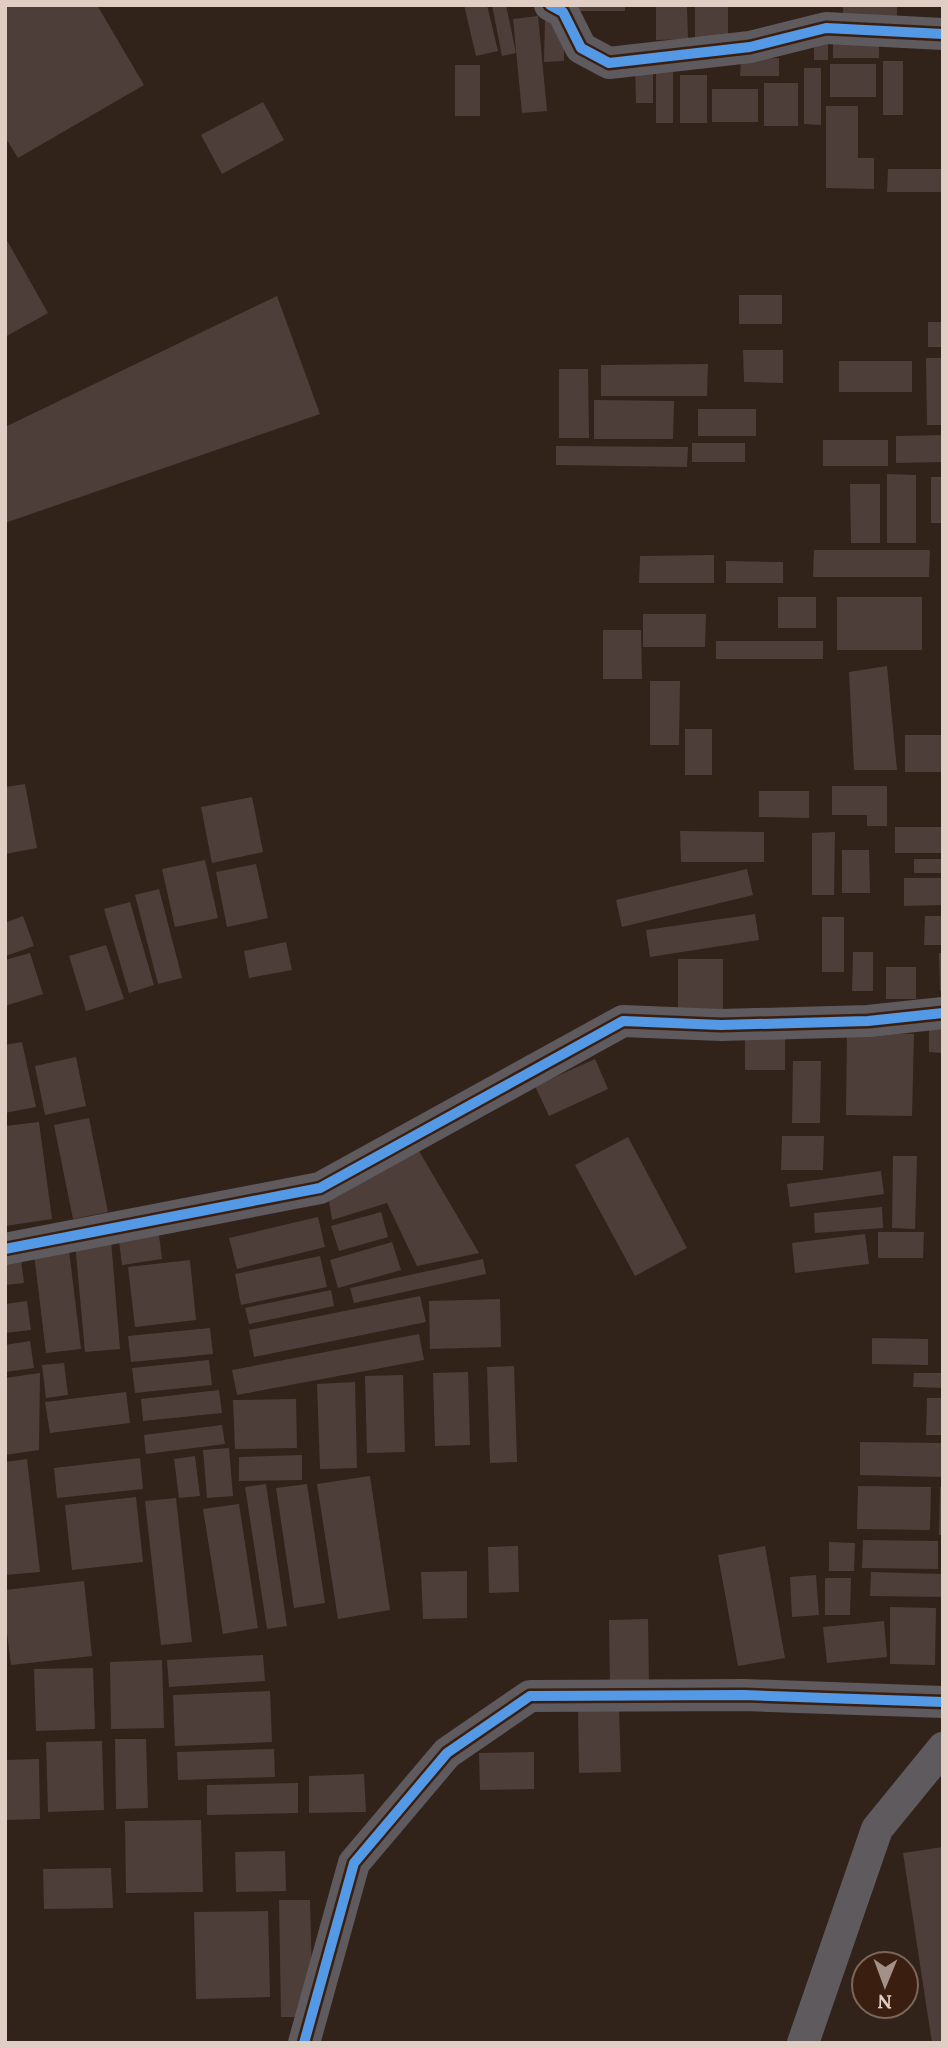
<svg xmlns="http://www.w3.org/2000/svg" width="948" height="2048" font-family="Lora,serif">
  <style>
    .building { fill: #4d3e3a }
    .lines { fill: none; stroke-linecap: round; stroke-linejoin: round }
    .minor { stroke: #5f5a5d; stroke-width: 32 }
    .cycleway-casing { stroke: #3a1f11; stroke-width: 15 }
    .cycleway { stroke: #5399e6; stroke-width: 10 }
  </style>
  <rect width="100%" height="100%" fill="#31221a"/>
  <g class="building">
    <path d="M 5,5 L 97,5 L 144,85 L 18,158 L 5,137 Z"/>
    <path d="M 464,5 L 487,5 L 498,51 L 476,56 Z"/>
    <path d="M 492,5 L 506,5 L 516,53 L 502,56 Z"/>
    <rect x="568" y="5" width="57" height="6"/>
    <path d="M 656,5 L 687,5 L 688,39 L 656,40 Z"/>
    <rect x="695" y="5" width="33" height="36"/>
    <rect x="843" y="5" width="54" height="20"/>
    <path d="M 538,16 L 547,111 L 522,113 L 513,19 Z"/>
    <path d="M 545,19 L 564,20 L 564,61 L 544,62 Z"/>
    <path d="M 833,33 L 879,34 L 879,58 L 833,58 Z"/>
    <path d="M 828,35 L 828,60 L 814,60 L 814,36 Z"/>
    <path d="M 779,58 L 779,76 L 740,76 L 741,59 Z"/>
    <rect x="883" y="61" width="20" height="54"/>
    <rect x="830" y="64" width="46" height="33"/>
    <rect x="455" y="65" width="25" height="51"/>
    <path d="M 653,65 L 653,103 L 636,103 L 635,66 Z"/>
    <rect x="656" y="68" width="17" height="55"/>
    <path d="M 804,68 L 821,68 L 821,125 L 804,124 Z"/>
    <rect x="680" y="75" width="27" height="48"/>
    <rect x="764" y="83" width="34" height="43"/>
    <rect x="712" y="89" width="46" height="33"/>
    <path d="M 263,102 L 284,140 L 222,174 L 201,135 Z"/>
    <path d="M 826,106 L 858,106 L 858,158 L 874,158 L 874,189 L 826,188 Z"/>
    <path d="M 888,169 L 943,169 L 943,192 L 887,192 Z"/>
    <path d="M 5,237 L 48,313 L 5,337 Z"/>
    <rect x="739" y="295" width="43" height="29"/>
    <path d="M 277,296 L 320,414 L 5,523 L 5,427 Z"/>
    <rect x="928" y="322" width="15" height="25"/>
    <path d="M 743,350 L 783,350 L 783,383 L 744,382 Z"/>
    <path d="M 926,358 L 943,358 L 943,425 L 927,425 Z"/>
    <rect x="839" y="361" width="73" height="31"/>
    <path d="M 708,364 L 707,396 L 601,396 L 601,365 Z"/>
    <path d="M 559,369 L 588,369 L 589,438 L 559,438 Z"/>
    <path d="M 594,400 L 674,401 L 673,439 L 594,439 Z"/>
    <rect x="698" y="409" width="58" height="27"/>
    <path d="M 943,435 L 943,462 L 896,463 L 896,436 Z"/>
    <rect x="823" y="440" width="65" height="26"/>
    <rect x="692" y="443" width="53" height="19"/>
    <path d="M 556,446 L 688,447 L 687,467 L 556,465 Z"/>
    <path d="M 887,474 L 916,475 L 916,543 L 887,543 Z"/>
    <rect x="931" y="477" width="12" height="46"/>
    <path d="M 850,484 L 880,484 L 880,543 L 851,543 Z"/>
    <path d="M 814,550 L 930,550 L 929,577 L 813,577 Z"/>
    <path d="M 714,555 L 714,583 L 639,583 L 640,556 Z"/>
    <path d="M 726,561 L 783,562 L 783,583 L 726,583 Z"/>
    <rect x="778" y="597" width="38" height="31"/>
    <rect x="837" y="597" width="85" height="53"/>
    <path d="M 643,614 L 706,614 L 705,647 L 643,647 Z"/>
    <path d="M 603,630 L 641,630 L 642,679 L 603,679 Z"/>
    <rect x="716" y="641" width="107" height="18"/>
    <path d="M 887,666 L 897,770 L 854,770 L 849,672 Z"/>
    <path d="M 650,681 L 680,681 L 679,745 L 650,745 Z"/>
    <rect x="685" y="729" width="27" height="46"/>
    <rect x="905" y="735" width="37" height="37"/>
    <path d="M 25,784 L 37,848 L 5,854 L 5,787 Z"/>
    <path d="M 832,786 L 887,786 L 887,826 L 867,826 L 867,815 L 832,815 Z"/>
    <path d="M 759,791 L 809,791 L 809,818 L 759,817 Z"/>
    <path d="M 252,797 L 263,852 L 212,863 L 201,807 Z"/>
    <rect x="895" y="827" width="47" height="26"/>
    <path d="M 680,831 L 764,832 L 764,862 L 681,862 Z"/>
    <path d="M 835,832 L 834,895 L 812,895 L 812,833 Z"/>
    <path d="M 842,850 L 869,850 L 870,893 L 842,893 Z"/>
    <rect x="914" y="859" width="29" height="14"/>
    <path d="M 205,860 L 218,918 L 175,927 L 162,869 Z"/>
    <path d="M 256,864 L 268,918 L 227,927 L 216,872 Z"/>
    <path d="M 747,869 L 753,895 L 622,927 L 616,900 Z"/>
    <path d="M 904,878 L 943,878 L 943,905 L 904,906 Z"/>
    <path d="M 159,889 L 182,978 L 158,984 L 135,895 Z"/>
    <path d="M 130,902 L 154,985 L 129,993 L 104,909 Z"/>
    <path d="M 755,914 L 759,940 L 650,957 L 646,930 Z"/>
    <path d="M 23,916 L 34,946 L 6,956 L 5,923 Z"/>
    <path d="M 925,916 L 943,916 L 943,945 L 924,945 Z"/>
    <rect x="822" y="917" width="22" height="55"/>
    <path d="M 286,942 L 292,970 L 249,978 L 244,951 Z"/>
    <path d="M 106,945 L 124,999 L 86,1011 L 69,956 Z"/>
    <path d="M 853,952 L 873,952 L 873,991 L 852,991 Z"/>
    <path d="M 30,953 L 43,994 L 5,1006 L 5,960 Z"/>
    <path d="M 939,953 L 943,953 L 943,991 L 940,991 Z"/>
    <rect x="678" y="959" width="45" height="51"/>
    <rect x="886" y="967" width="30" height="32"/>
    <path d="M 929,1020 L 943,1020 L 943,1053 L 929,1052 Z"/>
    <path d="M 847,1032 L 914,1034 L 912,1116 L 846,1115 Z"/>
    <path d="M 745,1033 L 785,1034 L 785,1070 L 745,1070 Z"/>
    <path d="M 22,1042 L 36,1107 L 5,1113 L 5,1045 Z"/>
    <path d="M 76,1057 L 86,1106 L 45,1115 L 35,1066 Z"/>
    <path d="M 595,1059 L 608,1089 L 549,1116 L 535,1086 Z"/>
    <path d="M 793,1061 L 821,1061 L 820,1123 L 792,1123 Z"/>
    <path d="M 89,1118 L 108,1212 L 73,1219 L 54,1125 Z"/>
    <path d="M 39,1122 L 52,1219 L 5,1226 L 5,1126 Z"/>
    <path d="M 782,1136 L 824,1136 L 823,1170 L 781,1170 Z"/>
    <path d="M 628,1137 L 687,1248 L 635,1276 L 575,1165 Z"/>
    <path d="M 419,1151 L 479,1253 L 417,1266 L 387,1203 L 332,1220 L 328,1194 Z"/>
    <path d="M 893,1156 L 917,1156 L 915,1229 L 892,1228 Z"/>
    <path d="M 881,1171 L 884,1194 L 790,1207 L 787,1184 Z"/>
    <path d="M 882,1207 L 883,1228 L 815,1233 L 814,1213 Z"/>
    <path d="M 381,1212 L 388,1237 L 339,1251 L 331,1226 Z"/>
    <path d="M 318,1217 L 325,1247 L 237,1269 L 229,1238 Z"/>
    <path d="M 878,1232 L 924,1232 L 923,1258 L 878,1258 Z"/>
    <path d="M 865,1234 L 869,1264 L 795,1273 L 792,1243 Z"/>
    <path d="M 159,1235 L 162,1259 L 122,1265 L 119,1241 Z"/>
    <path d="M 111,1240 L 120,1349 L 85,1352 L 75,1243 Z"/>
    <path d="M 392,1242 L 401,1270 L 338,1288 L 330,1260 Z"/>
    <path d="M 69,1250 L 81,1349 L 46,1353 L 34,1254 Z"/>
    <path d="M 320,1256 L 327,1287 L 241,1305 L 235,1274 Z"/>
    <path d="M 21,1259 L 24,1283 L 5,1285 L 5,1261 Z"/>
    <path d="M 483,1259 L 486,1274 L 354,1303 L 350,1288 Z"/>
    <path d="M 190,1260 L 196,1320 L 135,1327 L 128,1267 Z"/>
    <path d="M 331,1290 L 334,1306 L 249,1324 L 245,1308 Z"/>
    <path d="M 420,1296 L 426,1322 L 254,1357 L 249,1330 Z"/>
    <path d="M 500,1299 L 501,1347 L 430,1349 L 429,1301 Z"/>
    <path d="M 27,1301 L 31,1330 L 5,1333 L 5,1304 Z"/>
    <path d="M 210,1328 L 213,1354 L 131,1362 L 128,1336 Z"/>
    <path d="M 419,1334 L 424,1360 L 237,1395 L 232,1370 Z"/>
    <path d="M 872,1338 L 928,1339 L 928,1365 L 872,1364 Z"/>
    <path d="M 30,1341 L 34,1368 L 5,1372 L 5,1345 Z"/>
    <path d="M 209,1360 L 212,1385 L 135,1393 L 132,1368 Z"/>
    <path d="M 64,1363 L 68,1395 L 46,1398 L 42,1365 Z"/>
    <path d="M 514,1366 L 517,1462 L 490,1463 L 487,1367 Z"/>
    <path d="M 468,1372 L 470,1445 L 435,1446 L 433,1373 Z"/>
    <path d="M 40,1373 L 39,1450 L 5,1455 L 5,1378 Z"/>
    <path d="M 914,1373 L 943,1373 L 943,1388 L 913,1387 Z"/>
    <path d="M 403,1375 L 405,1452 L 367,1453 L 365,1376 Z"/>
    <path d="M 355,1382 L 357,1468 L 320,1469 L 317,1384 Z"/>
    <path d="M 219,1390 L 222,1413 L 143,1421 L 141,1399 Z"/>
    <path d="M 126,1392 L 130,1423 L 50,1433 L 45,1402 Z"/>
    <path d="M 927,1398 L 943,1398 L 943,1435 L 926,1435 Z"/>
    <path d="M 296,1399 L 297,1448 L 235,1449 L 233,1400 Z"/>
    <path d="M 222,1425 L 225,1444 L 146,1454 L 144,1435 Z"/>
    <path d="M 860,1442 L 943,1443 L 942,1477 L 860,1475 Z"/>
    <path d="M 229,1448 L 233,1496 L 207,1498 L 203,1450 Z"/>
    <path d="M 302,1455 L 302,1480 L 239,1481 L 239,1457 Z"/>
    <path d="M 195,1456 L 200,1496 L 179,1498 L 174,1459 Z"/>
    <path d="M 140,1458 L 143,1489 L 57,1498 L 54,1468 Z"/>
    <path d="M 27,1459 L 40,1572 L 5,1575 L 5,1462 Z"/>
    <path d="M 370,1476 L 390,1610 L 338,1619 L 317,1484 Z"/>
    <path d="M 266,1484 L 287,1626 L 267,1629 L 245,1487 Z"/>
    <path d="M 307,1484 L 325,1603 L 294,1608 L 276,1488 Z"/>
    <path d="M 858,1486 L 931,1487 L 930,1530 L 857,1529 Z"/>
    <path d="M 940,1487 L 943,1487 L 943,1535 L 939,1535 Z"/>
    <path d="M 136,1497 L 143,1562 L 72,1570 L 65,1505 Z"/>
    <path d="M 176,1498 L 192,1642 L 161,1645 L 145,1501 Z"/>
    <path d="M 239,1504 L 258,1628 L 223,1634 L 203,1509 Z"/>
    <path d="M 863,1540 L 938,1541 L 938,1569 L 862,1568 Z"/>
    <path d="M 829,1542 L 855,1543 L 854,1571 L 829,1571 Z"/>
    <path d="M 518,1546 L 519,1592 L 489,1593 L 488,1547 Z"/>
    <path d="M 765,1546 L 785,1658 L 738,1666 L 718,1555 Z"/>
    <path d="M 467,1571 L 467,1618 L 423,1619 L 421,1572 Z"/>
    <path d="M 871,1572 L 943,1574 L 943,1597 L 870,1596 Z"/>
    <path d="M 816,1575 L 819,1615 L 792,1617 L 790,1577 Z"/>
    <path d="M 825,1578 L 851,1578 L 850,1615 L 825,1615 Z"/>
    <path d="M 84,1581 L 92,1656 L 11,1665 L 5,1617 L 5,1590 Z"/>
    <path d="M 890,1607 L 936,1608 L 935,1665 L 890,1664 Z"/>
    <path d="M 648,1619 L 649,1687 L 610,1688 L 609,1620 Z"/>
    <path d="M 884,1621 L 887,1657 L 827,1663 L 823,1627 Z"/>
    <path d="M 263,1655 L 265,1681 L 169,1687 L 167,1660 Z"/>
    <path d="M 162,1660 L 164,1728 L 111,1729 L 110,1662 Z"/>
    <path d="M 93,1668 L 95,1729 L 36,1731 L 34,1669 Z"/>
    <path d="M 270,1691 L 272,1742 L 175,1746 L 173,1695 Z"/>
    <path d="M 619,1709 L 621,1772 L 579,1773 L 578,1710 Z"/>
    <path d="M 115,1739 L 146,1739 L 148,1808 L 116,1809 Z"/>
    <path d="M 102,1741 L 104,1810 L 48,1812 L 46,1742 Z"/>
    <path d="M 274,1749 L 275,1777 L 178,1780 L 177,1752 Z"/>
    <path d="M 534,1752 L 534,1789 L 480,1790 L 479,1753 Z"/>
    <path d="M 39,1759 L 40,1819 L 5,1820 L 5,1760 Z"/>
    <path d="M 364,1774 L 366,1812 L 309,1813 L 309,1776 Z"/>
    <path d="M 298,1783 L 298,1813 L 207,1815 L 207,1785 Z"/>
    <path d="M 201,1820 L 203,1892 L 126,1893 L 125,1821 Z"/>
    <path d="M 943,1847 L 943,2043 L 932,2043 L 903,1853 Z"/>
    <path d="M 285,1851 L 286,1891 L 236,1892 L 235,1852 Z"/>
    <path d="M 111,1868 L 113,1908 L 44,1909 L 43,1869 Z"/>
    <path d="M 279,1900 L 310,1900 L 313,2017 L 281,2017 Z"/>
    <path d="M 268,1911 L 270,1997 L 196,1999 L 194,1912 Z"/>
  </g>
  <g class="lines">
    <g class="minor">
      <path d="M 550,5 L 563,12 L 581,48 L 609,63 L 750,47 L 826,28 L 943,34"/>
      <path d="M 5,1249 L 320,1188 L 623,1021 L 721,1025 L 868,1021 L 943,1013"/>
      <path d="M 304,2043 L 354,1863 L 447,1753 L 530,1696 L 744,1695 L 943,1702"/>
      <path d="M 803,2043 L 877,1829 L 943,1748"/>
    </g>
    <g class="cycleway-casing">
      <g id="cycleway">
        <path d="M 550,5 L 563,12 L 581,48 L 609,63 L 750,47 L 826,28 L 943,34"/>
        <path d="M 5,1249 L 320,1188 L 623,1021 L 721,1025 L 868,1021 L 943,1013"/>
        <path d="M 304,2043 L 354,1863 L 447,1753 L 530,1696 L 744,1695 L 943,1702"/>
      </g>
    </g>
    <use href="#cycleway" class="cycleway"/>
  </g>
  <rect width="948" height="2048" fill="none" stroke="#e0cdc4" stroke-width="14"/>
  <g transform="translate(885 1985) rotate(181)"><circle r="33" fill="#3a1f11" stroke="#7c6559" stroke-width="2"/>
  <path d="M0-5L12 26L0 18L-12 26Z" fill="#a39188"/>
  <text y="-10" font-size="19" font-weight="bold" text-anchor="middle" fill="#e0cdc4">N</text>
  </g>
</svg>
